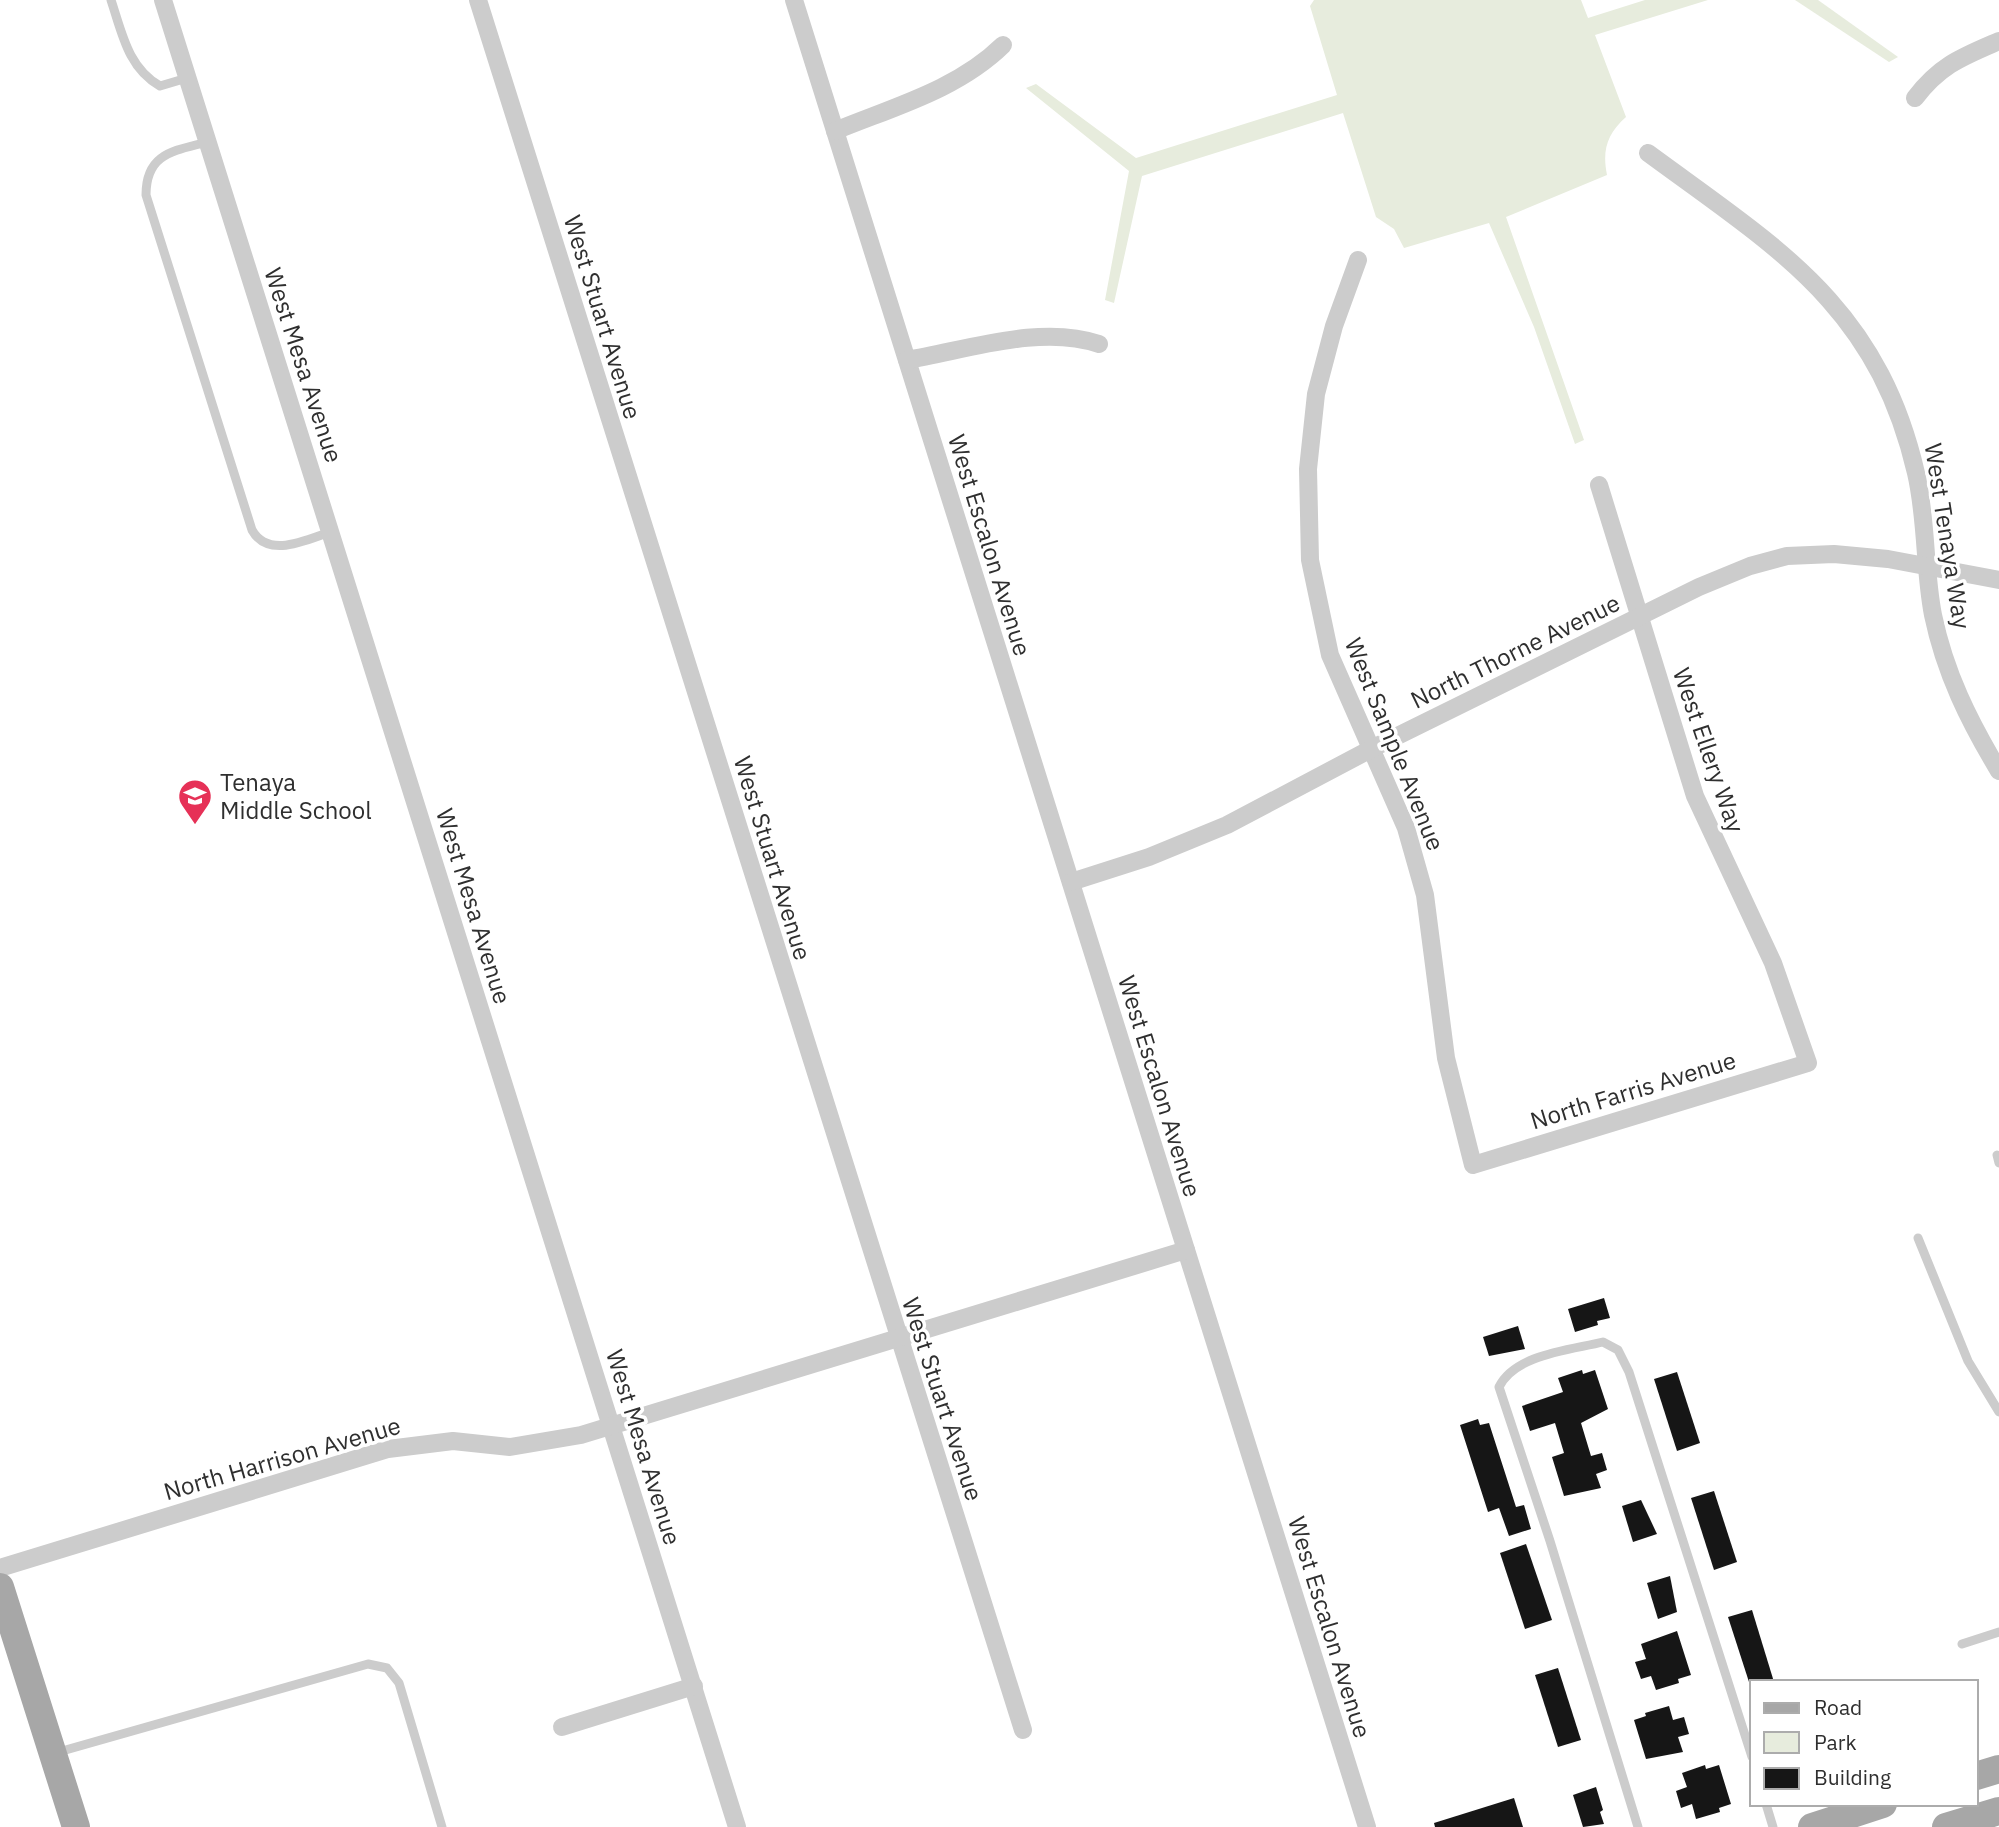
<svg xmlns="http://www.w3.org/2000/svg" width="1999" height="1827" font-family="'IBM Plex Sans',sans-serif">
  <style>
    .green { fill: #e7ecdd }
    .building { fill: #161616 }
    .lines { fill: none; stroke-linecap: round; stroke-linejoin: round }
    .lane { stroke: #ccc; stroke-width: 9 }
    .street { stroke: #ccc; stroke-width: 18 }
    .primary { stroke: #a7a7a7; stroke-width: 28 }
    .labels { text-anchor: middle; dominant-baseline: central; stroke-width: 7; stroke-linejoin: round; paint-order: stroke }
    .street-label { font-size: 24px; fill: #2f2f2f; stroke: #fff }
    .poi-label { font-size: 24px; fill: #2f2f2f; stroke: #fff; text-anchor: start }
  </style>
  <rect width="100%" height="100%" fill="#fff"/>
  <g class="green">
    <path d="M 1314,0 L 1581,0 L 1588,18 L 1645,0 L 1708,0 L 1595,35 L 1626,117 C 1607,134 1602,150 1607,175 L 1506,217 L 1584,440 L 1575,444 L 1534,327 L 1489,223 L 1404,248 L 1394,229 L 1376,217 L 1343,113 L 1142,176 L 1114,303 L 1105,300 L 1129,171 L 1026,88 L 1036,84 L 1136,158 L 1337,95 L 1310,6 Z"/>
    <path d="M 1795,0 L 1818,0 L 1898,57 L 1889,62 Z"/>
  </g>
  <g class="building">
    <path d="M 1604,1298 L 1610,1318 L 1597,1321 L 1598,1325 L 1575,1332 L 1568,1309 Z"/>
    <path d="M 1518,1326 L 1525,1349 L 1489,1356 L 1483,1337 Z"/>
    <path d="M 1582,1370 L 1583,1374 L 1595,1370 L 1608,1409 L 1581,1423 L 1591,1456 L 1602,1453 L 1607,1470 L 1596,1474 L 1601,1488 L 1564,1496 L 1552,1457 L 1564,1453 L 1555,1423 L 1530,1431 L 1522,1406 L 1563,1392 L 1558,1378 Z"/>
    <path d="M 1677,1372 L 1700,1443 L 1677,1451 L 1654,1379 Z"/>
    <path d="M 1478,1419 L 1480,1425 L 1489,1423 L 1516,1507 L 1524,1505 L 1531,1529 L 1509,1536 L 1499,1508 L 1488,1512 L 1460,1425 Z"/>
    <path d="M 1714,1491 L 1737,1562 L 1714,1570 L 1691,1498 Z"/>
    <path d="M 1641,1500 L 1657,1534 L 1633,1542 L 1622,1506 Z"/>
    <path d="M 1526,1544 L 1552,1620 L 1525,1629 L 1500,1553 Z"/>
    <path d="M 1670,1576 L 1677,1612 L 1658,1619 L 1647,1583 Z"/>
    <path d="M 1752,1610 L 1774,1682 L 1749,1682 L 1728,1617 Z"/>
    <path d="M 1677,1631 L 1691,1675 L 1678,1679 L 1679,1683 L 1656,1690 L 1651,1676 L 1641,1679 L 1635,1662 L 1646,1659 L 1641,1644 Z"/>
    <path d="M 1558,1668 L 1581,1740 L 1558,1747 L 1535,1675 Z"/>
    <path d="M 1669,1706 L 1673,1720 L 1684,1717 L 1689,1734 L 1678,1737 L 1683,1752 L 1646,1759 L 1634,1720 L 1646,1716 L 1645,1713 Z"/>
    <path d="M 1705,1765 L 1706,1769 L 1719,1765 L 1731,1804 L 1719,1808 L 1720,1812 L 1696,1819 L 1692,1804 L 1681,1808 L 1676,1791 L 1687,1787 L 1682,1773 Z"/>
    <path d="M 1596,1787 L 1603,1810 L 1600,1812 L 1604,1824 L 1583,1827 L 1573,1795 Z"/>
    <path d="M 1514,1798 L 1523,1827 L 1435,1827 L 1434,1823 Z"/>
  </g>
  <g class="lines">
    <g class="lane">
      <path d="M 111,0 C 122,33 128,68 160,86 L 187,78"/>
      <path d="M 207,142 C 174,151 146,153 146,195 L 252,530 C 268,559 306,540 330,532"/>
      <path d="M 1997,1155 L 1999,1163"/>
      <path d="M 1918,1238 L 1968,1361 L 1999,1412"/>
      <path d="M 1962,1644 L 1999,1632"/>
      <path d="M 55,1753 L 368,1664 L 387,1668 L 399,1683 L 442,1827"/>
      <path d="M 1766,1804 L 1773,1827"/>
      <path d="M 1638,1827 L 1550,1541 L 1499,1387 C 1515,1354 1571,1350 1603,1342 L 1618,1350 L 1629,1372 L 1752,1757"/>
    </g>
    <g class="street">
      <path d="M 163,0 L 737,1827"/>
      <path d="M 478,0 L 1023,1730"/>
      <path d="M 794,0 L 1367,1827"/>
      <path d="M 1915,98 C 1940,65 1962,57 1999,41"/>
      <path d="M 835,131 C 893,107 957,90 1003,45"/>
      <path d="M 1648,153 C 1777,248 1877,305 1916,473 C 1927,520 1924,569 1933,615 C 1945,673 1969,721 1999,771"/>
      <path d="M 1358,260 L 1334,326 L 1316,394 L 1308,469 L 1310,560 L 1330,655 L 1406,828 L 1425,895 L 1446,1058 L 1473,1165 L 1808,1063 L 1773,963 L 1695,796 L 1599,485"/>
      <path d="M 907,360 C 967,350 1041,324 1099,344"/>
      <path d="M 1071,882 L 1149,857 L 1227,825 L 1371,749 L 1699,587 L 1750,566 L 1787,556 L 1834,554 L 1888,559 L 1999,580"/>
      <path d="M 0,1568 L 388,1449 L 453,1441 L 510,1447 L 581,1435 L 1186,1250"/>
      <path d="M 562,1727 L 694,1686"/>
    </g>
    <g class="primary">
      <path d="M 0,1587 L 76,1827"/>
      <path d="M 1976,1776 L 1999,1769"/>
      <path d="M 1812,1827 L 1883,1804"/>
      <path d="M 1946,1827 L 1999,1811"/>
    </g>
  </g>
  <defs>
    <g id="school-pin" transform="scale(1.75)"><path d="M0 17L-7.5 6A9.5 9.5 0 1 1 7.5 6Z" fill="#e63157" stroke="#fff"/><path d="M0-5L7-2L0 1L-7-2ZM-4 1L0 2.5L4 1V4Q0 6-4 4Z" fill="#fff"/></g>
  </defs>
  <g fill-rule="evenodd">
    <use href="#school-pin" x="195" y="796"/>
  </g>
  <g class="labels">
    <g class="street-label">
      <text transform="translate(603 317) rotate(73)">West Stuart Avenue</text>
      <text transform="translate(304 365) rotate(72)">West Mesa Avenue</text>
      <text transform="translate(1948 536) rotate(81)">West Tenaya Way</text>
      <text transform="translate(990 545) rotate(73)">West Escalon Avenue</text>
      <text transform="translate(1515 651) rotate(-26)">North Thorne Avenue</text>
      <text transform="translate(1395 744) rotate(68)">West Sample Avenue</text>
      <text transform="translate(1709 750) rotate(71)">West Ellery Way</text>
      <text transform="translate(773 858) rotate(73)">West Stuart Avenue</text>
      <text transform="translate(474 906) rotate(73)">West Mesa Avenue</text>
      <text transform="translate(1160 1086) rotate(73)">West Escalon Avenue</text>
      <text transform="translate(1633 1090) rotate(-17)">North Farris Avenue</text>
      <text transform="translate(943 1399) rotate(72)">West Stuart Avenue</text>
      <text transform="translate(644 1447) rotate(73)">West Mesa Avenue</text>
      <text transform="translate(282 1458) rotate(-16)">North Harrison Avenue</text>
      <text transform="translate(1330 1627) rotate(73)">West Escalon Avenue</text>
    </g>
    <g class="poi-label">
      <text x="220" y="782">Tenaya<tspan x="220" dy="28">Middle School</tspan></text>
    </g>
  </g>
  <rect x="1750" y="1680" width="228" height="126" fill="#ffffff" stroke="#acacac" stroke-width="2"/>
  <rect x="1764" y="1703" width="35" height="10" fill="#a7a7a7" stroke="#acacac" stroke-width="2"/>
  <text x="1814" y="1715" font-size="21" fill="#2f2f2f">Road</text>
  <rect x="1764" y="1732" width="35" height="21" fill="#e7ecdd" stroke="#acacac" stroke-width="2"/>
  <text x="1814" y="1750" font-size="21" fill="#2f2f2f">Park</text>
  <rect x="1764" y="1768" width="35" height="21" fill="#161616" stroke="#acacac" stroke-width="2"/>
  <text x="1814" y="1785" font-size="21" fill="#2f2f2f">Building</text>
</svg>
